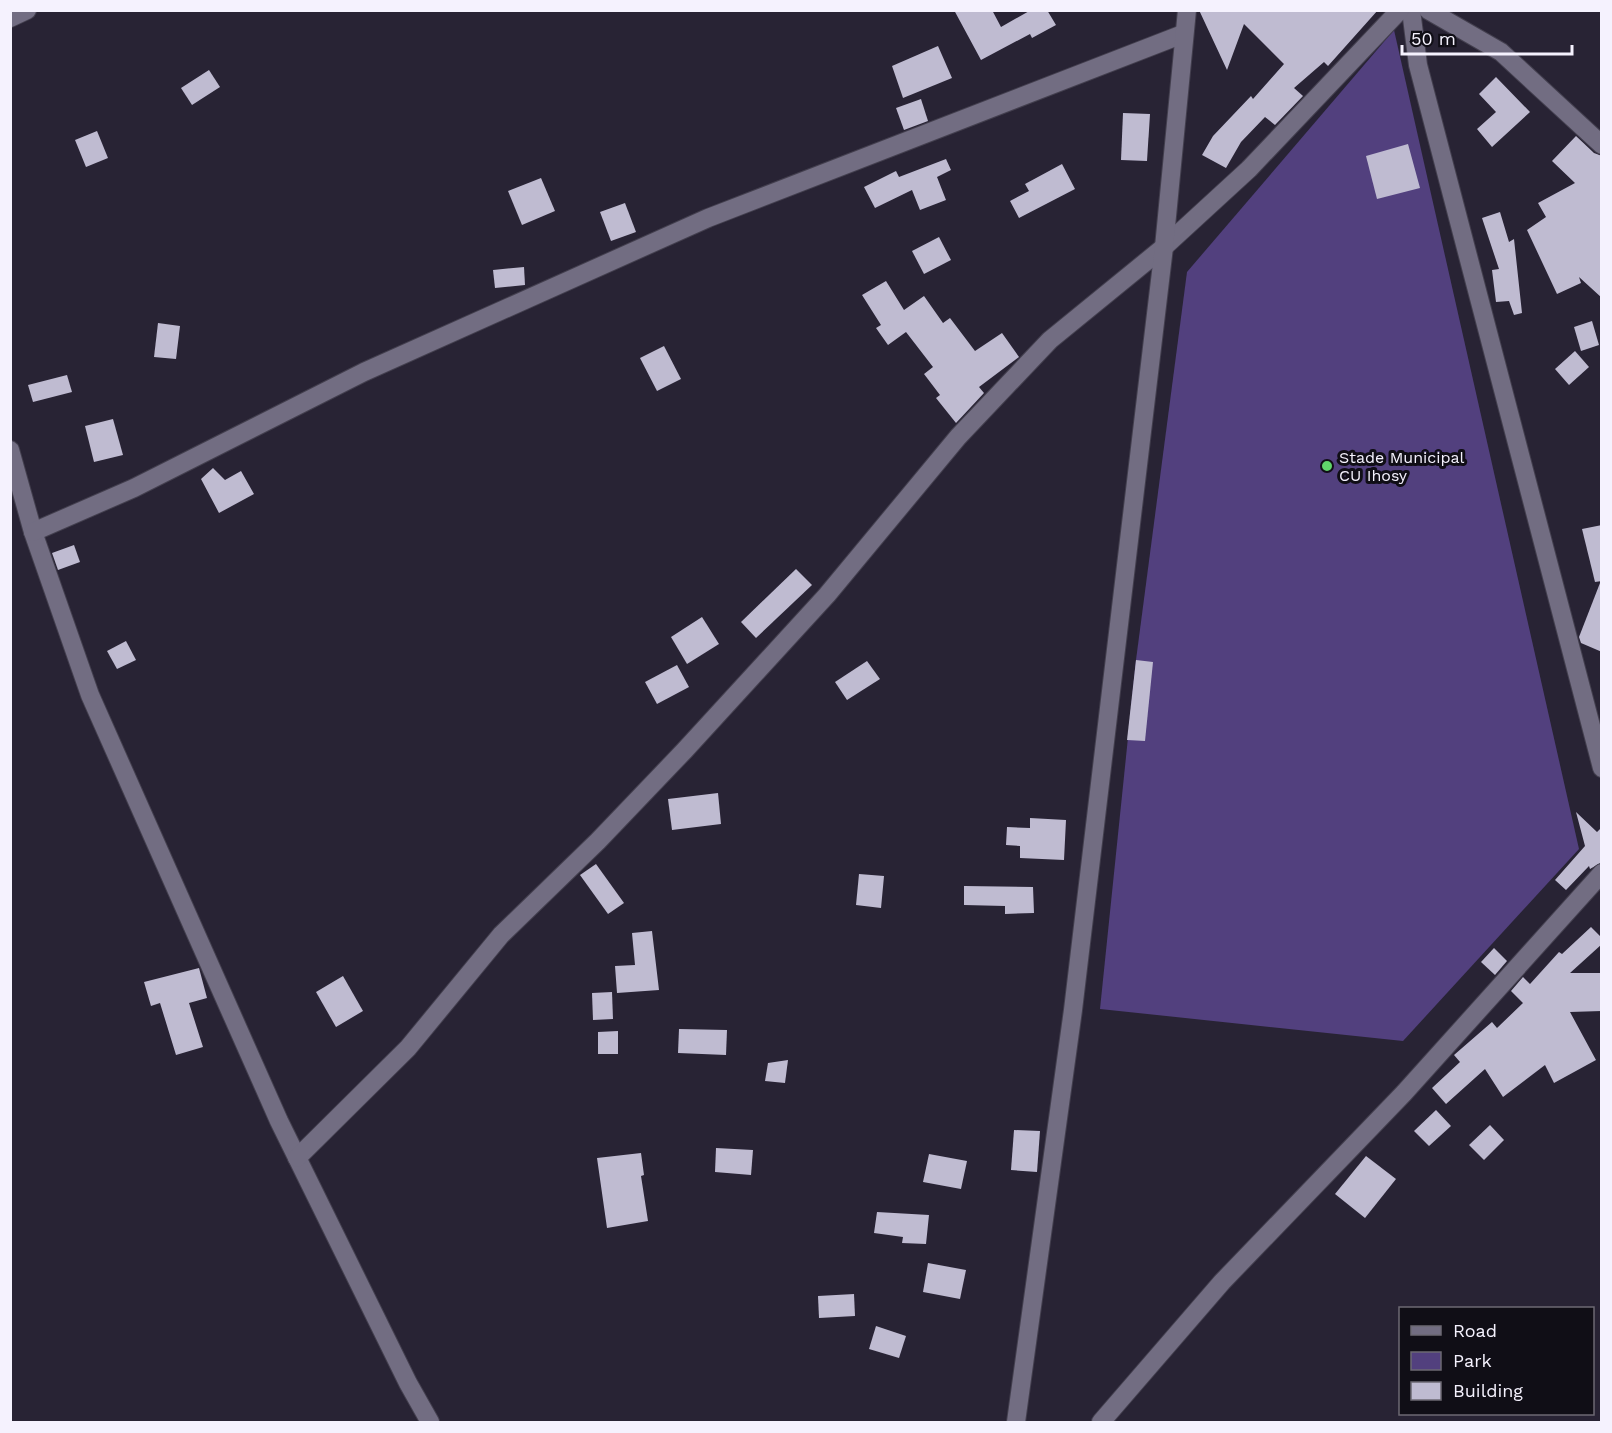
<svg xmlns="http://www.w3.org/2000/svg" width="1612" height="1433" font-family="'Work Sans',sans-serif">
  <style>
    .green { fill: #52407e }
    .building { fill: #bfbbd1 }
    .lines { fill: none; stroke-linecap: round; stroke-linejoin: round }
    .minor-casing { stroke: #433f4e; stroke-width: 20 }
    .minor { stroke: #726d82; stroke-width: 18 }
    .poi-dot { fill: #60d56b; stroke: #100e16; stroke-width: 2 }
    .labels { text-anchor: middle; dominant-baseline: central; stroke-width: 6; stroke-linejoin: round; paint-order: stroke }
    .poi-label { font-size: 16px; fill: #f5f2fe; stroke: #100e16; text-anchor: start }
  </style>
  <rect width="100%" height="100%" fill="#282334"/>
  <path class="green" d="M 1394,30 L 1579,849 L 1403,1041 L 1100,1009 L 1136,660 L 1187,272 Z"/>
  <g class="building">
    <path d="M 954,10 L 992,10 L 1001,27 L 1031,10 L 1047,10 L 1056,25 L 1032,38 L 1030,34 L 981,60 Z"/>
    <path d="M 1199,10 L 1378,10 L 1328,66 L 1324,62 L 1294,88 L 1303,96 L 1275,125 L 1265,117 L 1241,142 L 1226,168 L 1202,155 L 1213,136 L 1251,96 L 1253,99 L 1284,64 L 1244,24 L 1227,70 Z"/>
    <path d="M 938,46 L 952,78 L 903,98 L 892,66 Z"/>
    <path d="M 209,70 L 220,87 L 192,105 L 181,88 Z"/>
    <path d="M 1496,77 L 1530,112 L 1492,147 L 1477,129 L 1496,112 L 1479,94 Z"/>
    <path d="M 921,99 L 928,121 L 904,130 L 896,108 Z"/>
    <path d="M 1123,113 L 1150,114 L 1147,161 L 1121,160 Z"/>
    <path d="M 97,131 L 108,158 L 86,167 L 75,140 Z"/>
    <path d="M 1576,136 L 1594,153 L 1602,156 L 1602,298 L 1579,277 L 1581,283 L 1557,294 L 1527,230 L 1546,217 L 1538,203 L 1575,183 L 1552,161 Z"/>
    <path d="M 1408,144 L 1420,188 L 1377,199 L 1366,156 Z"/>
    <path d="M 946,159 L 951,170 L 937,177 L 946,200 L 920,210 L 912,190 L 875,208 L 864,187 L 896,171 L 899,177 Z"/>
    <path d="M 1062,164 L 1075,189 L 1019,218 L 1010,201 L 1029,191 L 1025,184 Z"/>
    <path d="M 541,178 L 555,211 L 522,225 L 508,191 Z"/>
    <path d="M 625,203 L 636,232 L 611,241 L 600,212 Z"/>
    <path d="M 1500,212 L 1509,242 L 1514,239 L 1522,313 L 1514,315 L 1509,301 L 1496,302 L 1492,270 L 1499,269 L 1482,218 Z"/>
    <path d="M 939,237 L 951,260 L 924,274 L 912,251 Z"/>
    <path d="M 524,267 L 525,285 L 495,288 L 493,270 Z"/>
    <path d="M 886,281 L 904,310 L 924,296 L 943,323 L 950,318 L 975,351 L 1002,333 L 1019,357 L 979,387 L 984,393 L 956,423 L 936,398 L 940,395 L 924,374 L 933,367 L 906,332 L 888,345 L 876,328 L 881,325 L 862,295 Z"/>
    <path d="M 1592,321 L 1599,345 L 1581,351 L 1574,327 Z"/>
    <path d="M 158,323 L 180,326 L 176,359 L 154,357 Z"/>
    <path d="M 664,346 L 681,379 L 657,391 L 640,358 Z"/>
    <path d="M 1575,351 L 1589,367 L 1569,385 L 1555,369 Z"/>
    <path d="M 67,375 L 72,392 L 33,402 L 28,385 Z"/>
    <path d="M 113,419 L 123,455 L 94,462 L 85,426 Z"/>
    <path d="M 213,468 L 225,480 L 241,471 L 254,494 L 219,513 L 201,479 Z"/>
    <path d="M 1602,525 L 1602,581 L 1595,582 L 1582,529 Z"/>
    <path d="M 74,545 L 80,562 L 58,570 L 52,553 Z"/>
    <path d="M 796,569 L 812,585 L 756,638 L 741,622 Z"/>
    <path d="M 1600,583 L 1602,584 L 1602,652 L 1581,643 L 1579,637 Z"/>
    <path d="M 702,617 L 719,644 L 687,664 L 671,637 Z"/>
    <path d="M 126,641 L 136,660 L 117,669 L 107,651 Z"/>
    <path d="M 1136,660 L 1153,662 L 1145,741 L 1127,740 Z"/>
    <path d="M 867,661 L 880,679 L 847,700 L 835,682 Z"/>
    <path d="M 677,665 L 689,687 L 657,704 L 645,682 Z"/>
    <path d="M 718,793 L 721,824 L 672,830 L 668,799 Z"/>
    <path d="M 1576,812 L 1597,832 L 1602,827 L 1602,862 L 1590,869 L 1589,866 L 1566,890 L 1555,880 L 1585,846 Z"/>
    <path d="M 1030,818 L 1066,820 L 1064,860 L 1020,858 L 1020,846 L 1006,845 L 1007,827 L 1030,828 Z"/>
    <path d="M 596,864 L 624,903 L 608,914 L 580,875 Z"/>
    <path d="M 859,874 L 884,876 L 881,908 L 856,905 Z"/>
    <path d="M 964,886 L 1033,887 L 1034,913 L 1005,914 L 1005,906 L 964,905 Z"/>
    <path d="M 1591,927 L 1602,938 L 1602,944 L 1570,973 L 1602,973 L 1602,1011 L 1570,1012 L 1596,1060 L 1554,1083 L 1545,1065 L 1503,1097 L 1485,1069 L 1446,1104 L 1432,1088 L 1460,1062 L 1454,1055 L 1492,1022 L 1497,1028 L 1523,1003 L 1511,991 L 1523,977 L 1530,984 L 1559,952 L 1562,954 Z"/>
    <path d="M 652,931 L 659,990 L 617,993 L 615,966 L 635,965 L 632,933 Z"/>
    <path d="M 1494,948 L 1507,961 L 1495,975 L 1481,962 Z"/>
    <path d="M 199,968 L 207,998 L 189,1003 L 203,1047 L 176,1055 L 160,1003 L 151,1006 L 144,982 Z"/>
    <path d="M 343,976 L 363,1011 L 336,1027 L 316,992 Z"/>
    <path d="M 612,992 L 613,1019 L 593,1020 L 592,993 Z"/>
    <path d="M 679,1029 L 727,1030 L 726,1055 L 678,1053 Z"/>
    <path d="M 618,1031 L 618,1054 L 598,1054 L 598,1032 Z"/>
    <path d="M 788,1060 L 785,1083 L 765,1081 L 768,1063 Z"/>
    <path d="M 1436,1110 L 1451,1126 L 1429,1146 L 1414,1131 Z"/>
    <path d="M 1490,1125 L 1504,1140 L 1484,1160 L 1469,1145 Z"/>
    <path d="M 1014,1130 L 1040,1131 L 1037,1172 L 1011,1170 Z"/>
    <path d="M 716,1148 L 753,1150 L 751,1175 L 715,1172 Z"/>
    <path d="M 641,1153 L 644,1175 L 641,1176 L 648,1221 L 607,1228 L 597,1158 Z"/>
    <path d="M 929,1154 L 967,1161 L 961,1189 L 923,1182 Z"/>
    <path d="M 1366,1156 L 1396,1179 L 1365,1218 L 1335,1194 Z"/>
    <path d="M 877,1212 L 929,1215 L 926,1244 L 902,1243 L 903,1237 L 874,1233 Z"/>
    <path d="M 928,1263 L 966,1270 L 960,1299 L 923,1292 Z"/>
    <path d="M 854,1294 L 855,1316 L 819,1318 L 818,1296 Z"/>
    <path d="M 876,1326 L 906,1336 L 899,1358 L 869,1349 Z"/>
  </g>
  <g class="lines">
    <g class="minor-casing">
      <g id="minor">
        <path d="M 1411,10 L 1418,65 L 1602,768"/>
        <path d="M 1428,10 L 1501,52 L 1602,145"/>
        <path d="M 10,18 L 27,10"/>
        <path d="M 10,450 L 33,532 L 90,695 L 279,1121 L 408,1383 L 430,1422"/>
        <path d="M 33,532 L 134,488 L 364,372 L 708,218 L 1183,34"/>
        <path d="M 297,1158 L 408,1048 L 501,935 L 598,841 L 685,750 L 827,595 L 958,437 L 1050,340 L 1164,247 L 1249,169 L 1400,10"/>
        <path d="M 1016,1422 L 1073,1010 L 1164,247 L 1187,10"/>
        <path d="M 1101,1422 L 1222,1282 L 1404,1093 L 1602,873"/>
      </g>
    </g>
    <use href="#minor" class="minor"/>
  </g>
  <circle class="poi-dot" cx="1327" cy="466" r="6"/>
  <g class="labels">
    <g class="poi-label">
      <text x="1339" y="457">Stade Municipal<tspan x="1339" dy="18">CU Ihosy</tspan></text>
    </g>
  </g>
  <rect width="1612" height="1433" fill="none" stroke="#f5f2fe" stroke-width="24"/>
  <rect x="1399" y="1307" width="195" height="108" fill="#100e16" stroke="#6c6973" stroke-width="1.5"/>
  <rect x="1411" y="1326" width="30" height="9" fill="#726d82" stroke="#6c6973" stroke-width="1.5"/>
  <text x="1453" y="1337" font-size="18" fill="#f5f2fe">Road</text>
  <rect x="1411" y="1352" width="30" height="18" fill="#52407e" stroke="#6c6973" stroke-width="1.5"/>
  <text x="1453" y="1367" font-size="18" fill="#f5f2fe">Park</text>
  <rect x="1411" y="1382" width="30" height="18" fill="#bfbbd1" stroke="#6c6973" stroke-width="1.5"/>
  <text x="1453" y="1397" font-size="18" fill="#f5f2fe">Building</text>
  <path d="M1402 45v9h170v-9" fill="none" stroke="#f5f2fe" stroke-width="3"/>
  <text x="1411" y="45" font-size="18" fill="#f5f2fe" stroke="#100e16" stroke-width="4.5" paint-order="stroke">50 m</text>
</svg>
